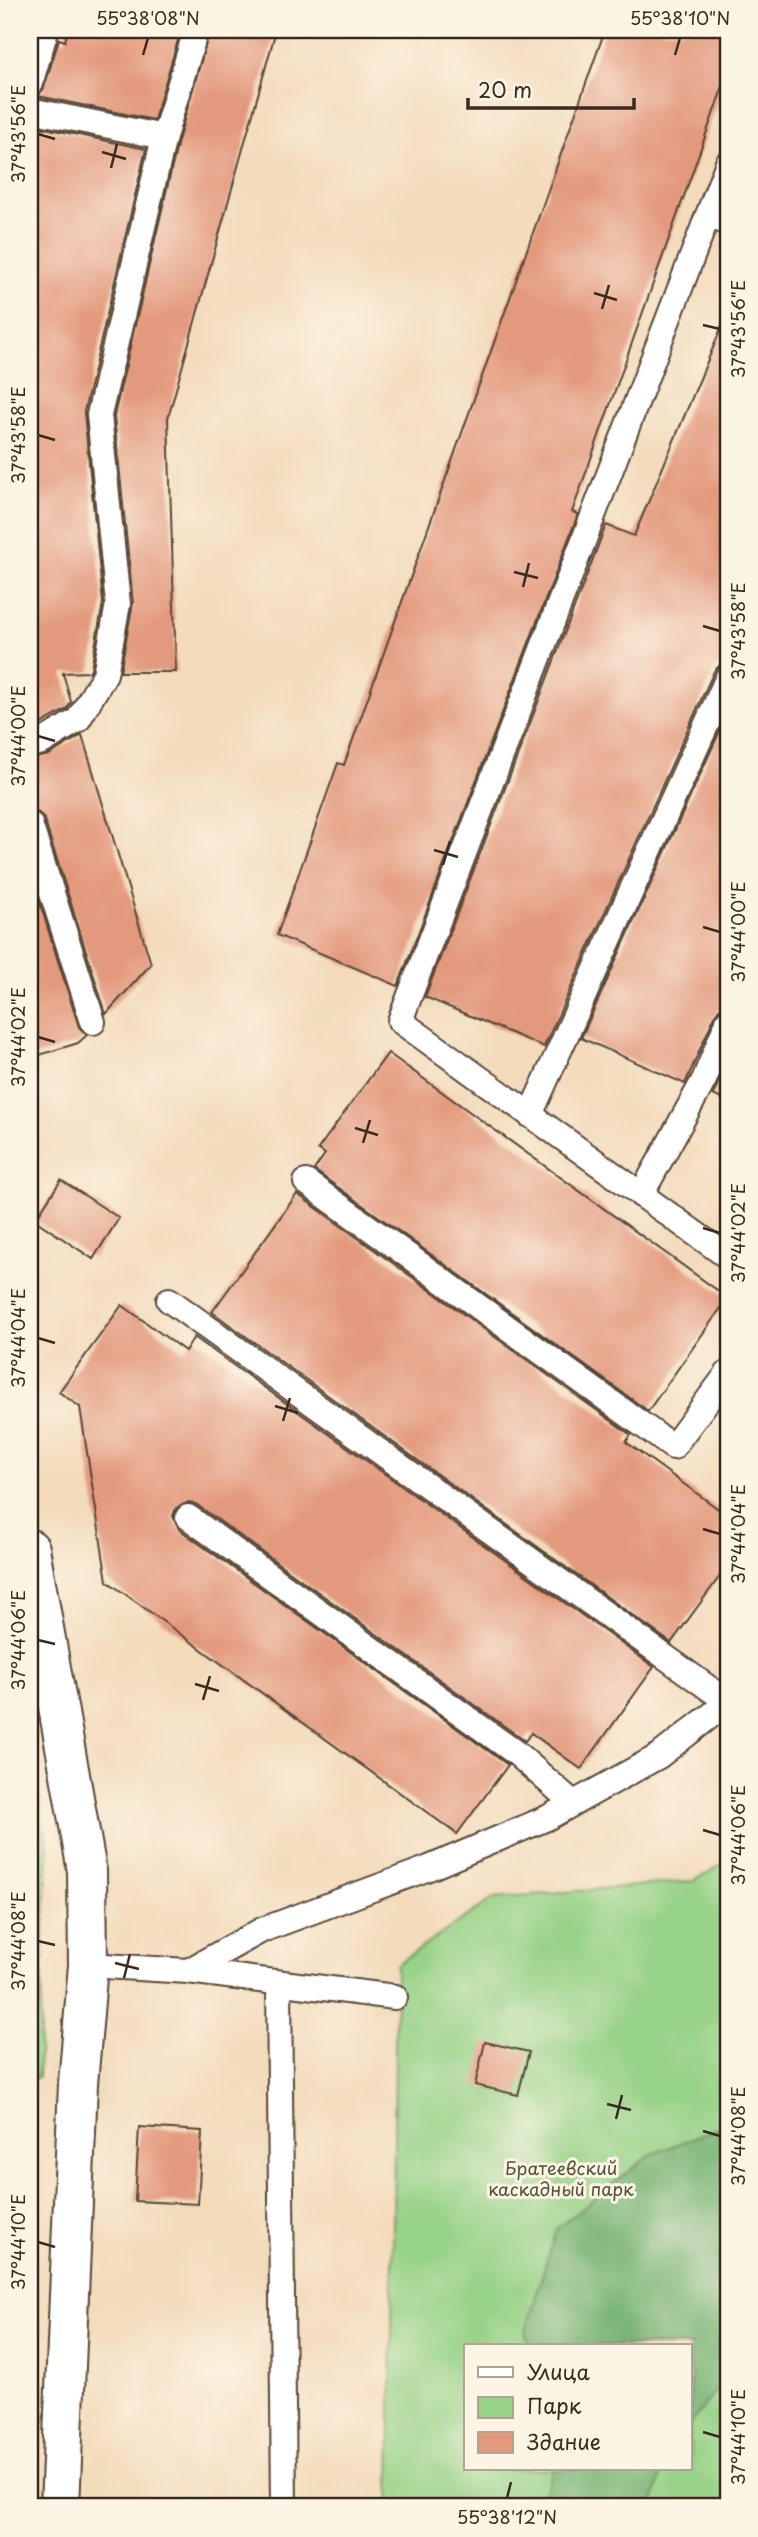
<svg xmlns="http://www.w3.org/2000/svg" width="758" height="2537" font-family="'Playpen Sans',sans-serif">
  <style>
    .green { fill: #96d287; stroke: #687e52; stroke-width: 2; fill-rule: evenodd }
    .forest { fill: #78b474; stroke: #5a6f49; stroke-width: 2 }
    .building { fill: #e3997d }
    .lines { fill: none; stroke-linecap: round; stroke-linejoin: round }
    .lane-casing { stroke: #574536; stroke-width: 28 }
    .street-casing { stroke: #574536; stroke-width: 42 }
    .lane { stroke: #fff; stroke-width: 24 }
    .street { stroke: #fff; stroke-width: 38 }
    .ticks { fill: none; stroke: #3b2a1e; stroke-width: 2.5 }
    .labels { text-anchor: middle; dominant-baseline: central; stroke-width: 6; stroke-linejoin: round; paint-order: stroke }
    .park-label { font-size: 18px; fill: #525438; stroke: #fcf5e5 }
    .neatline { fill: none; stroke: #3b2a1e; stroke-width: 2.5 }
    .ticks-label { font-size: 18px; text-anchor: middle; fill: #3b2a1e }
  </style>
  <rect width="100%" height="100%" fill="#fcf5e5"/>
  <filter id="ink" filterUnits="userSpaceOnUse"><feTurbulence type="fractalNoise" baseFrequency=".0143" numOctaves="2"/><feDisplacementMap in="SourceGraphic" scale="14" xChannelSelector="R" yChannelSelector="G"/><feConvolveMatrix kernelMatrix="1 2 1 2 8 2 1 2 1" color-interpolation-filters="sRGB"/></filter>
  <filter id="wash" filterUnits="userSpaceOnUse"><feTurbulence type="fractalNoise" baseFrequency=".00686" numOctaves="4" result="noise"/><feDisplacementMap in="SourceGraphic" scale="28" xChannelSelector="R" yChannelSelector="G"/><feGaussianBlur stdDeviation="1.57" result="paint"/><feColorMatrix in="noise" values="0 0 0 0 0 0 0 0 0 0 0 0 0 0 0 0 0 1.4 0 .05"/><feComposite in="paint" operator="in"/></filter>
  <g filter="url(#wash)">
    <rect width="100%" height="100%" fill="#f3dbbc"/>
    <g class="green">
      <path d="M 30,1749 L 48,1849 L 38,2077 L 30,2081 Z"/>
      <path d="M 728,1861 L 728,2507 L 390,2507 L 396,1965 L 494,1898 L 694,1881 ZM 466,2346 L 690,2346 L 690,2469 L 466,2469 Z"/>
    </g>
    <g class="forest">
      <path d="M 728,2124 L 728,2380 L 720,2385 L 690,2425 L 690,2346 L 531,2346 L 525,2333 L 556,2229 L 650,2155 Z"/>
      <path d="M 554,2469 L 662,2469 L 653,2507 L 538,2507 Z"/>
    </g>
    <g id="blocks">
      <g class="building">
        <path d="M 68,30 L 181,30 L 154,120 L 38,96 L 44,88 L 59,39 L 65,41 Z"/>
        <path d="M 210,30 L 276,30 L 168,418 L 176,672 L 120,672 L 133,603 L 114,416 L 178,141 Z"/>
        <path d="M 605,30 L 728,30 L 728,72 L 572,512 L 578,514 L 398,986 L 277,935 L 338,763 L 344,765 Z"/>
        <path d="M 30,125 L 146,149 L 84,412 L 103,603 L 91,669 L 89,672 L 63,673 L 71,702 L 67,709 L 30,730 Z"/>
        <path d="M 728,312 L 728,662 L 720,665 L 714,671 L 544,1047 L 425,997 L 606,525 L 634,536 Z"/>
        <path d="M 728,713 L 728,1006 L 719,1009 L 715,1015 L 685,1084 L 581,1038 Z"/>
        <path d="M 82,735 L 151,964 L 106,1014 L 44,819 L 39,813 L 30,810 L 30,759 L 49,755 Z"/>
        <path d="M 30,872 L 79,1027 L 87,1035 L 78,1043 L 30,1058 Z"/>
        <path d="M 388,1053 L 728,1298 L 648,1411 L 314,1170 L 325,1154 L 318,1149 Z"/>
        <path d="M 728,1060 L 728,1102 L 713,1095 Z"/>
        <path d="M 61,1180 L 119,1218 L 93,1259 L 35,1220 Z"/>
        <path d="M 297,1194 L 631,1435 L 626,1442 L 728,1516 L 728,1565 L 671,1643 L 212,1312 Z"/>
        <path d="M 122,1305 L 185,1351 L 194,1337 L 654,1667 L 581,1769 L 531,1733 L 525,1741 L 197,1505 L 189,1502 L 176,1508 L 173,1516 L 179,1529 L 508,1765 L 457,1834 L 107,1581 L 80,1407 L 59,1392 Z"/>
        <path d="M 485,2042 L 529,2052 L 518,2095 L 475,2085 Z"/>
        <path d="M 139,2127 L 202,2131 L 198,2204 L 135,2201 Z"/>
      </g>
    </g>
  </g>
  <g filter="url(#ink)">
    <use href="#blocks" fill-opacity="0" stroke="#574536" stroke-width="2"/>
    <g class="lines">
      <g class="lane-casing">
        <g id="lane">
          <path d="M 30,84 L 46,30"/>
          <path d="M 30,110 L 164,137"/>
          <path d="M 708,215 L 728,163"/>
          <path d="M 728,223 L 708,215 L 400,1021 L 728,1257"/>
          <path d="M 30,745 L 42,742 L 78,720 L 105,674 L 118,604 L 99,415 L 164,137 L 196,30"/>
          <path d="M 30,824 L 93,1022"/>
          <path d="M 530,1115 L 728,677"/>
          <path d="M 306,1182 L 673,1447 L 728,1373"/>
          <path d="M 641,1195 L 704,1080 L 728,1021"/>
          <path d="M 169,1300 L 728,1702"/>
          <path d="M 188,1517 L 516,1753 L 573,1803"/>
          <path d="M 88,1965 L 188,1971 L 395,1997"/>
          <path d="M 188,1971 L 262,1930 L 429,1868 L 547,1818 L 659,1756 L 728,1702"/>
          <path d="M 279,1983 L 284,2507"/>
        </g>
      </g>
      <g class="street-casing">
        <path id="street" d="M 30,1549 L 87,1871 L 88,1965 L 78,2084 L 60,2507"/>
      </g>
      <use href="#lane" class="lane"/>
      <use href="#street" class="street"/>
    </g>
  </g>
  <path class="ticks" d="M 143,55 L 148,38M 675,55 L 680,38M 38,134 L 55,139M 102,152 L 126,159M 111,168 L 117,144M 594,293 L 617,300M 602,309 L 609,285M 703,325 L 720,329M 38,435 L 55,440M 514,572 L 538,578M 523,587 L 529,563M 703,626 L 720,631M 38,736 L 55,741M 434,850 L 458,857M 443,865 L 450,841M 703,927 L 720,932M 38,1037 L 55,1042M 355,1128 L 378,1135M 363,1143 L 370,1120M 703,1228 L 720,1233M 38,1338 L 55,1343M 275,1406 L 298,1413M 283,1421 L 290,1398M 703,1529 L 720,1534M 38,1640 L 55,1644M 195,1684 L 219,1691M 203,1700 L 210,1676M 703,1830 L 720,1835M 38,1941 L 55,1945M 115,1963 L 139,1969M 124,1978 L 130,1954M 607,2104 L 631,2110M 616,2119 L 622,2095M 703,2131 L 720,2136M 38,2242 L 55,2247M 703,2432 L 720,2437M 507,2498 L 511,2482"/>
  <g class="labels">
    <g class="park-label">
      <text x="561" y="2167">Братеевский<tspan x="561" dy="21">каскадный парк</tspan></text>
    </g>
  </g>
  <rect width="758" height="2537" fill="none" stroke="#fcf5e5" stroke-width="77"/>
  <rect x="464" y="2344" width="228" height="126" fill="#fcf5e5" stroke="#afa495" stroke-width="2"/>
  <rect x="478" y="2367" width="35" height="10" fill="#ffffff" stroke="#afa495" stroke-width="2"/>
  <text x="527" y="2380" font-size="21" fill="#3b2a1e">Улица</text>
  <rect x="478" y="2397" width="35" height="21" fill="#96d287" stroke="#afa495" stroke-width="2"/>
  <text x="527" y="2414" font-size="21" fill="#3b2a1e">Парк</text>
  <rect x="478" y="2432" width="35" height="21" fill="#e3997d" stroke="#afa495" stroke-width="2"/>
  <text x="527" y="2450" font-size="21" fill="#3b2a1e">Здание</text>
  <path d="M468 98v10h166v-10" fill="none" stroke="#3b2a1e" stroke-width="3.5"/>
  <text x="478" y="98" font-size="21" fill="#3b2a1e" stroke="#fcf5e5" stroke-width="5" paint-order="stroke">20 m</text>
  <rect x="38" y="38" width="682" height="2460" class="neatline"/>
  <g class="ticks-label">
    <text x="148" y="25">55°38'08"N</text>
    <text x="680" y="25">55°38'10"N</text>
    <text transform="translate(19 134) rotate(-90)" y="6">37°43'56"E</text>
    <text transform="translate(739 329) rotate(-90)" y="6">37°43'56"E</text>
    <text transform="translate(19 435) rotate(-90)" y="6">37°43'58"E</text>
    <text transform="translate(739 631) rotate(-90)" y="6">37°43'58"E</text>
    <text transform="translate(19 736) rotate(-90)" y="6">37°44'00"E</text>
    <text transform="translate(739 932) rotate(-90)" y="6">37°44'00"E</text>
    <text transform="translate(19 1037) rotate(-90)" y="6">37°44'02"E</text>
    <text transform="translate(739 1233) rotate(-90)" y="6">37°44'02"E</text>
    <text transform="translate(19 1338) rotate(-90)" y="6">37°44'04"E</text>
    <text transform="translate(739 1534) rotate(-90)" y="6">37°44'04"E</text>
    <text transform="translate(19 1640) rotate(-90)" y="6">37°44'06"E</text>
    <text transform="translate(739 1835) rotate(-90)" y="6">37°44'06"E</text>
    <text transform="translate(19 1941) rotate(-90)" y="6">37°44'08"E</text>
    <text transform="translate(739 2136) rotate(-90)" y="6">37°44'08"E</text>
    <text transform="translate(19 2242) rotate(-90)" y="6">37°44'10"E</text>
    <text transform="translate(739 2437) rotate(-90)" y="6">37°44'10"E</text>
    <text x="507" y="2524">55°38'12"N</text>
  </g>
</svg>
